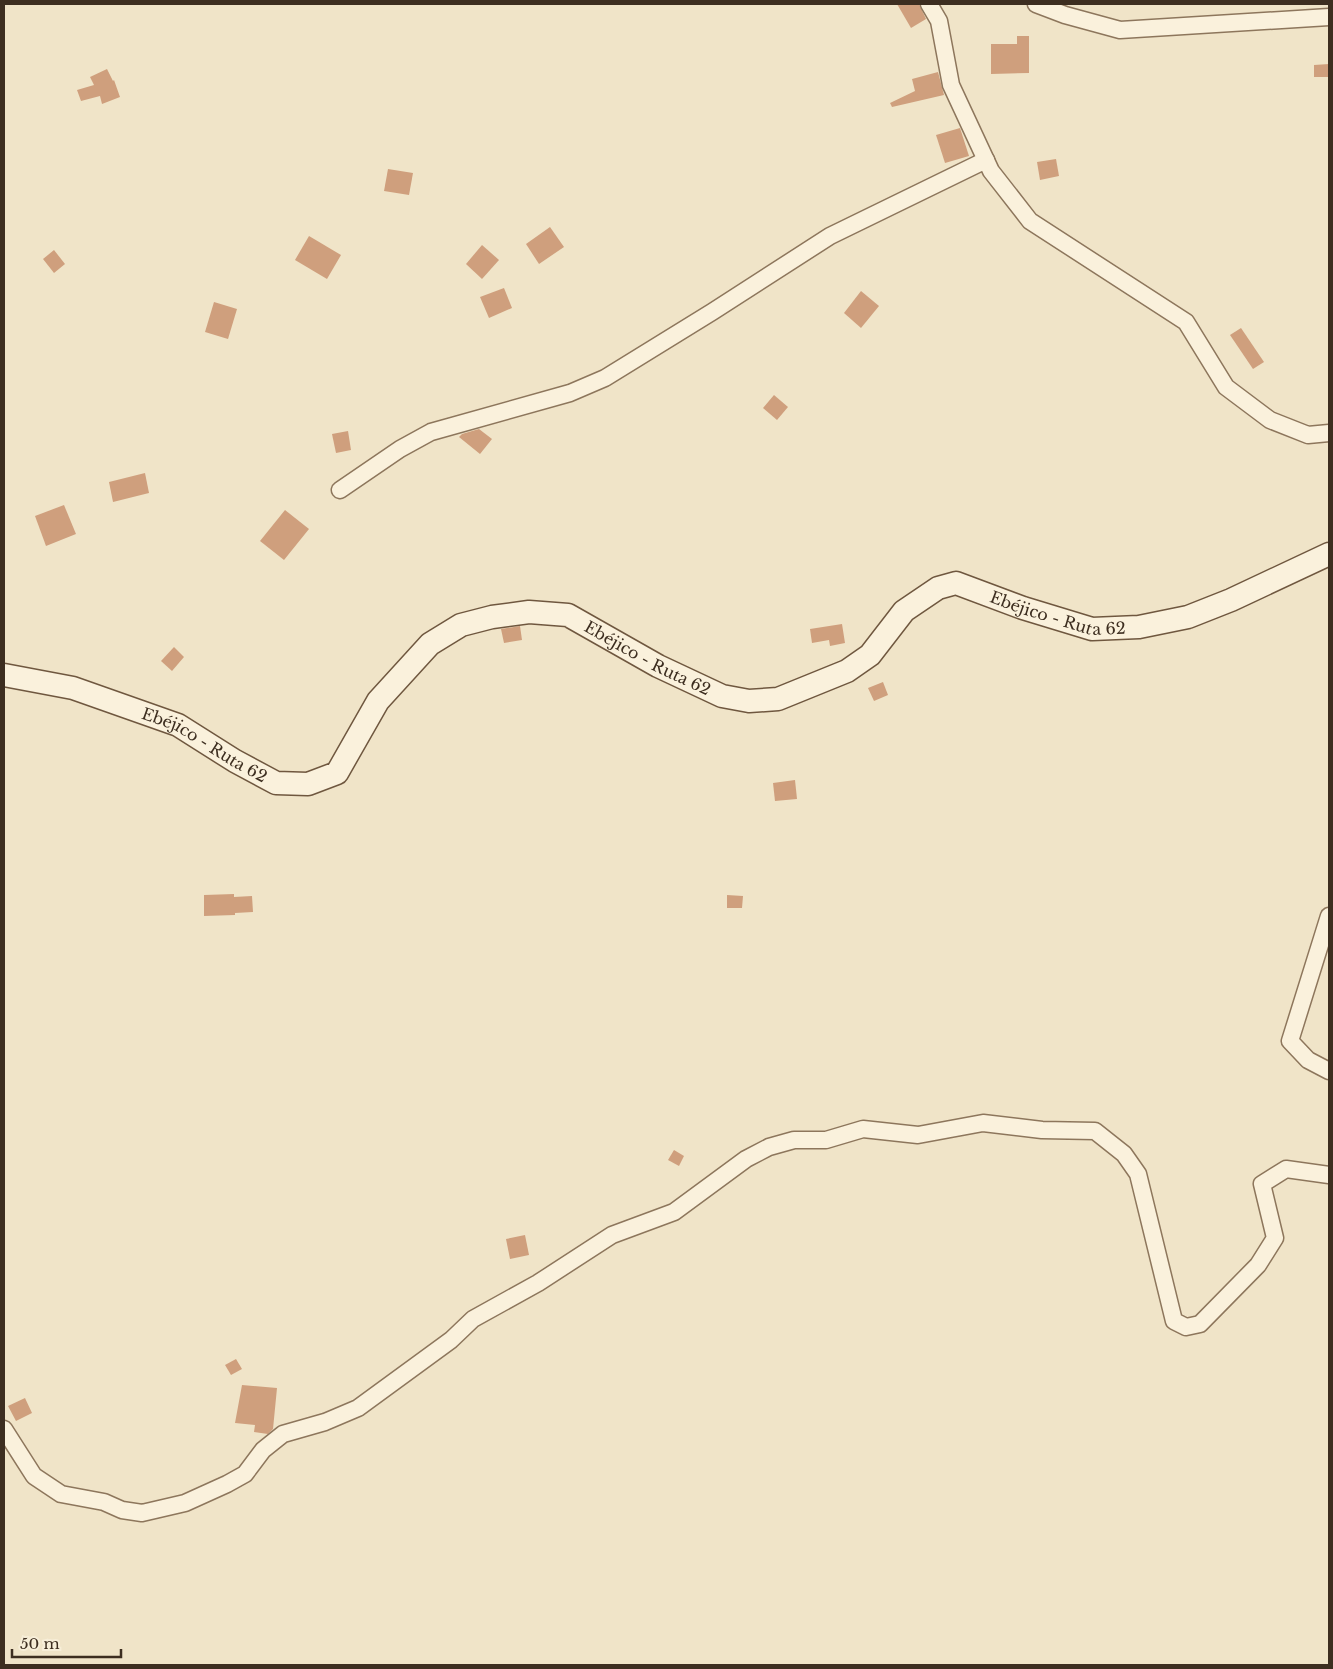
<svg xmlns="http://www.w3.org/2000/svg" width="1333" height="1669" font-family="'Libre Baskerville',serif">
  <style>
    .building { fill: #cf9f7d }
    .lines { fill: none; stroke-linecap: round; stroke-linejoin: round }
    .street-casing { stroke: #8d765c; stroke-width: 19 }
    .secondary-casing { stroke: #6f573f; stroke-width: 25 }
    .street { stroke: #faf1dc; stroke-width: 16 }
    .secondary { stroke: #faf1dc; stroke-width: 22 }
    .labels { text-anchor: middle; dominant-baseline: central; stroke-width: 4.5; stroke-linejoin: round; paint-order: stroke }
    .street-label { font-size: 16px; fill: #3d2e20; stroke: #f7eed8 }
  </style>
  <rect width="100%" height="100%" fill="#f0e4c8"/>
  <g class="building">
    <path d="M 897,4 L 919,4 L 926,19 L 911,28 Z"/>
    <path d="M 1017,36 L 1029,36 L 1029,73 L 991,74 L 991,44 L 1017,44 Z"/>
    <path d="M 1329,64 L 1329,77 L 1314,77 L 1314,65 Z"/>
    <path d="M 107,69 L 113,81 L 114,80 L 120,97 L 102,104 L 100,96 L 81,101 L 77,90 L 94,85 L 90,77 Z"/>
    <path d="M 938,72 L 944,95 L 892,107 L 890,103 L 915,91 L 912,79 Z"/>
    <path d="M 960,128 L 969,156 L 945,163 L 936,135 Z"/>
    <path d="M 1056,159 L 1059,176 L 1040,180 L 1037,162 Z"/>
    <path d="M 388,169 L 413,173 L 409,195 L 384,191 Z"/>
    <path d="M 550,227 L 564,247 L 539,264 L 526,244 Z"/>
    <path d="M 309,236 L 341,255 L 327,279 L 295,260 Z"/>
    <path d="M 482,245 L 499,260 L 482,279 L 466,264 Z"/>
    <path d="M 54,250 L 65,264 L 54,273 L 43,259 Z"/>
    <path d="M 504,288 L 512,308 L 489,318 L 480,297 Z"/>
    <path d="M 861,291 L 879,306 L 861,328 L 844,313 Z"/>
    <path d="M 214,302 L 237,309 L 228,339 L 205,332 Z"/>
    <path d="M 1241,328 L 1264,362 L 1253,369 L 1230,335 Z"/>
    <path d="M 774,395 L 788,407 L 777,420 L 763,408 Z"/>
    <path d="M 479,429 L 492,439 L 480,454 L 459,437 L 462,434 Z"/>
    <path d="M 348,431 L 351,450 L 336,453 L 332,434 Z"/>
    <path d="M 145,473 L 149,493 L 113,502 L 109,482 Z"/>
    <path d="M 64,505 L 76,534 L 46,546 L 35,516 Z"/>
    <path d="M 285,510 L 309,529 L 284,560 L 260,541 Z"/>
    <path d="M 842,624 L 845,643 L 830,646 L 829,640 L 812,643 L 810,629 Z"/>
    <path d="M 520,626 L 522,640 L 504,643 L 501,629 Z"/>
    <path d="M 174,647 L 184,657 L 172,671 L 161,661 Z"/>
    <path d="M 883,682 L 888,695 L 874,701 L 868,688 Z"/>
    <path d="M 795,780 L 797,799 L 775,801 L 773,783 Z"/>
    <path d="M 234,894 L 234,897 L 252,896 L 253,912 L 235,913 L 235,915 L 204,916 L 204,895 Z"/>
    <path d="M 727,895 L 743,896 L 742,908 L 727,908 Z"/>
    <path d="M 674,1150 L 684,1156 L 679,1166 L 668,1160 Z"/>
    <path d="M 525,1235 L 529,1255 L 510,1259 L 506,1239 Z"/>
    <path d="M 236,1359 L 242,1369 L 231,1375 L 225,1365 Z"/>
    <path d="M 242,1385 L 277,1388 L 273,1429 L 268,1434 L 254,1432 L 255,1425 L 235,1423 Z"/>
    <path d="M 25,1398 L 32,1413 L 16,1421 L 8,1406 Z"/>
  </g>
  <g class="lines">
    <g class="street-casing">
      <g id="street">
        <path d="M 929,4 L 939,21 L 951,85 L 991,171 L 1030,221 L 1186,322 L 1226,387 L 1270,420 L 1308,435 L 1329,433"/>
        <path d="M 1036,4 L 1065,15 L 1120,30 L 1329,17"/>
        <path d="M 340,490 L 400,449 L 431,432 L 570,393 L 605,378 L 712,312 L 830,236 L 986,160"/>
        <path d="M 1329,916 L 1290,1041 L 1308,1060 L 1329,1071"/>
        <path d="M 4,1429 L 34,1476 L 61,1494 L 104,1502 L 122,1510 L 142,1513 L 185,1503 L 227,1484 L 245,1474 L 263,1450 L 283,1434 L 325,1422 L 358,1408 L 451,1340 L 473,1319 L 538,1283 L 612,1235 L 674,1212 L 746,1159 L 769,1147 L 794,1140 L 826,1140 L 863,1129 L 918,1135 L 983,1123 L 1042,1130 L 1095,1131 L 1124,1154 L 1138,1174 L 1174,1321 L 1186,1327 L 1200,1324 L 1258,1265 L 1275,1238 L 1262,1184 L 1286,1169 L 1329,1175"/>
      </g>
    </g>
    <g class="secondary-casing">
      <g id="secondary">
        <path id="s1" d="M 4,675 L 73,688 L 178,725 L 235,761 L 276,783 L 308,784 L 337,773 L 378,701 L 430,644 L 461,625 L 492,617 L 529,612 L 568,615 L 658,666 L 722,696 L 749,701 L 778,699 L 847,671 L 870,655 L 904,611 L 938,588 L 956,583 L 1023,608 L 1092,629 L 1139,627 L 1188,617 L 1231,600 L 1329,554"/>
      </g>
    </g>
    <use href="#street" class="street"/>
    <use href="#secondary" class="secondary"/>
  </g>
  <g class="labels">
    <g class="street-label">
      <text stroke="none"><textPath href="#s1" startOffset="1219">Ebéjico - Ruta 62</textPath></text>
      <text stroke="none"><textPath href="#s1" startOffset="754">Ebéjico - Ruta 62</textPath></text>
      <text stroke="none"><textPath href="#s1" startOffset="214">Ebéjico - Ruta 62</textPath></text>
    </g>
  </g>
  <rect width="1333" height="1669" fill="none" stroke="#3d2e20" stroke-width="10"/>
  <path d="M12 1649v8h109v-8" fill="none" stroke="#3d2e20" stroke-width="2.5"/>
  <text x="20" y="1649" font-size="15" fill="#3d2e20" stroke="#f7eed8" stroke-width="4" paint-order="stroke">50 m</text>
</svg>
